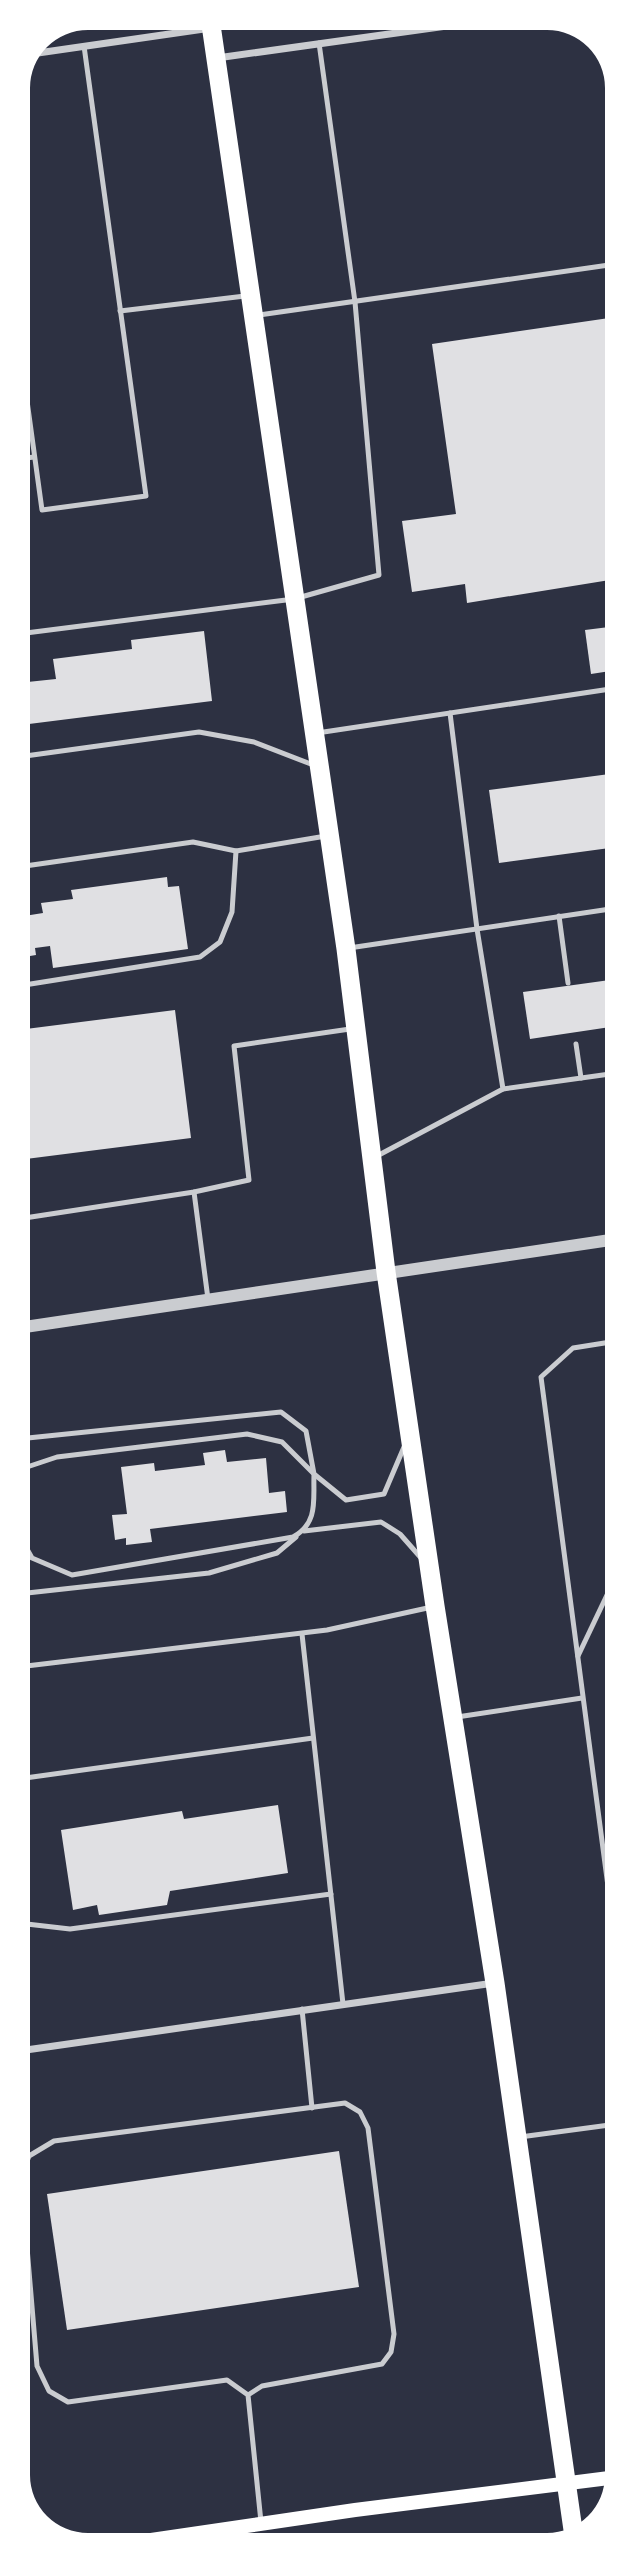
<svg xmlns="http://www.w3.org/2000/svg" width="635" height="2563" font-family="'Golos Text',sans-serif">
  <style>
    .building { fill: #e0e0e3 }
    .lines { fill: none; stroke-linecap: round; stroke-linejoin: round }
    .service { stroke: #caccd0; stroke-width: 5 }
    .minor { stroke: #caccd0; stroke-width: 7 }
    .tertiary { stroke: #caccd0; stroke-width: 12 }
    .secondary { stroke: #fff; stroke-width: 14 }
    .trunk { stroke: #fff; stroke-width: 19 }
  </style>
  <rect width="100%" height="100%" fill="#2d3142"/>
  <g class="building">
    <path d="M 616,317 L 616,579 L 467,603 L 465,584 L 412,592 L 402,521 L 456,514 L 432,344 Z"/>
    <path d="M 617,626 L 617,670 L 591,674 L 585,630 Z"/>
    <path d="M 204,631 L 212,701 L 21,725 L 18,683 L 56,679 L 53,659 L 132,649 L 131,640 Z"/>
    <path d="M 617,773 L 617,847 L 499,863 L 489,790 Z"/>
    <path d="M 167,877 L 168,887 L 179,886 L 188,949 L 53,968 L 50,946 L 35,948 L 36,955 L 18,958 L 18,917 L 43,913 L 41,903 L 73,899 L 71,890 Z"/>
    <path d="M 617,979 L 617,1026 L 530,1039 L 523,992 Z"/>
    <path d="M 175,1010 L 191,1138 L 18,1160 L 18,1030 Z"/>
    <path d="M 225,1450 L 227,1462 L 266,1458 L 269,1493 L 285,1491 L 287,1512 L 150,1529 L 152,1542 L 126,1545 L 126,1538 L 115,1540 L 112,1515 L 127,1514 L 121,1467 L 154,1463 L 155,1471 L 205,1465 L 203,1453 Z"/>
    <path d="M 617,1557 L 617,1598 L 615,1598 L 610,1558 Z"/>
    <path d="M 278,1805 L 288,1873 L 170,1891 L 167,1905 L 99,1915 L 97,1905 L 73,1910 L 61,1830 L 182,1811 L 184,1819 Z"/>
    <path d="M 339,2151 L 359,2287 L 67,2330 L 47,2194 Z"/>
  </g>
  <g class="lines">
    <g class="service">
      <path d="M 120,311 L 245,296"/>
      <path d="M 259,315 L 616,264"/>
      <path d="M 18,335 L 42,510 L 146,496 L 84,46"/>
      <path d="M 18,459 L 34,457"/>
      <path d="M 18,634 L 294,599 L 379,575 L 355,302 L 319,43"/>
      <path d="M 450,713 L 477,929 L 503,1089"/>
      <path d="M 317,733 L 617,688"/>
      <path d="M 18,757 L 199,732 L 254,742 L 316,766"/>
      <path d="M 18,867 L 193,842 L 236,851 L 326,836"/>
      <path d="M 607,909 L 617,966"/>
      <path d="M 559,916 L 568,983"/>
      <path d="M 349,948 L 617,908"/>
      <path d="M 18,986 L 200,957 L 220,942 L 232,912 L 236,851"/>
      <path d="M 576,1044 L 581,1078"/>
      <path d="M 377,1156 L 503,1089 L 617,1073"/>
      <path d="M 194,1192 L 208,1299"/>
      <path d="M 18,1219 L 194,1192 L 249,1180 L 234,1046 L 350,1029"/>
      <path d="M 617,1341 L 573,1348 L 541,1377 L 617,1955"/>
      <path d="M 613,1342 L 617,1379"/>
      <path d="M 18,1439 L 281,1412 L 306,1431 L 314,1474 L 346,1500 L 384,1494 L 404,1447"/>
      <path d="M 18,1480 L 27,1467 L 57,1457 L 247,1434 L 282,1442 L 314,1474 C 313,1499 319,1523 293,1537 L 72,1575 L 32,1558 L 18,1533"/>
      <path d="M 304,1531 L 381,1522 L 400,1534 L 422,1559"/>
      <path d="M 18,1594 L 209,1573 L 277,1553 L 296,1537"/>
      <path d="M 302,1634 L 343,2004"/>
      <path d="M 578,1656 L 617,1574"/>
      <path d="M 18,1667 L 327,1630 L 432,1607"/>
      <path d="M 457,1717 L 582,1698"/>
      <path d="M 18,1779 L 313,1738"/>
      <path d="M 18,1923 L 70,1929 L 331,1894"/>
      <path d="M 302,2009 L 312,2108"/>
      <path d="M 520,2137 L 617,2124"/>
      <path d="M 248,2395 L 227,2380 L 68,2402 L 49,2391 L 37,2366 L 21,2176 L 29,2156 L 54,2141 L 345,2103 L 360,2112 L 368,2128 L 394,2334 L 391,2352 L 382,2364 L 262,2386 L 248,2395 L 261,2522"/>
    </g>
    <g class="minor">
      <path d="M 31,54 L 211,28"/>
      <path d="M 217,58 L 504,18"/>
      <path d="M 19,2051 L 494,1983"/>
    </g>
    <path class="tertiary" d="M 18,1328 L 617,1239"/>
    <path class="secondary" d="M 117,2545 L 355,2510 L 617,2477"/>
    <path class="trunk" d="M 210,18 L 346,949 L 386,1272 L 435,1606 L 495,1983 L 574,2537"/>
  </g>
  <path d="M0 0H635V2563H0ZM88 30H547A58 58 0 0 1 605 88V2475A58 58 0 0 1 547 2533H88A58 58 0 0 1 30 2475V88A58 58 0 0 1 88 30Z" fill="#fff" fill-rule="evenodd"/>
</svg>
